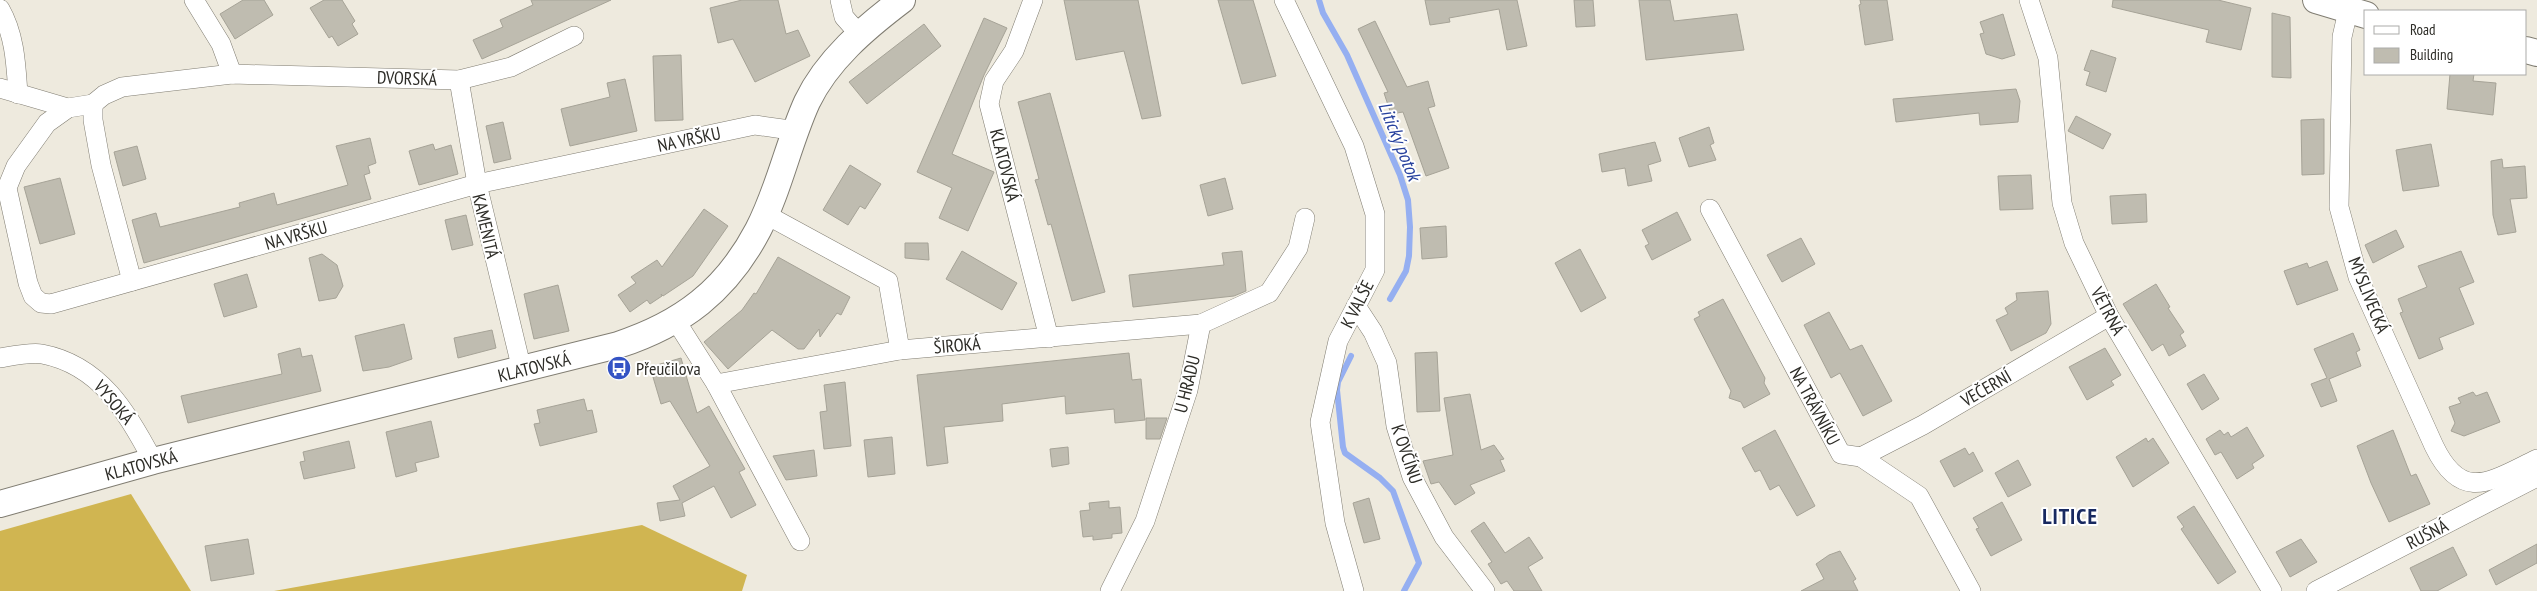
<svg xmlns="http://www.w3.org/2000/svg" width="2537" height="591" font-family="'PT Sans Narrow',sans-serif">
  <style>
    .forest { fill: #d0b551 }
    .lines { fill: none; stroke-linecap: round; stroke-linejoin: round }
    .stream { stroke: #95aff1; stroke-width: 6 }
    .building { fill: #bfbcb0; stroke: #a6a397 }
    .minor-casing { stroke: #807d72; stroke-width: 20 }
    .secondary-casing { stroke: #807d72; stroke-width: 28 }
    .minor { stroke: #fff; stroke-width: 19 }
    .secondary { stroke: #fff; stroke-width: 26 }
    .labels { text-anchor: middle; dominant-baseline: central; stroke-width: 4; stroke-linejoin: round; paint-order: stroke }
    .street-label { font-size: 18px; fill: #2d2c27; stroke: #fff }
    .poi-label { font-size: 18px; fill: #2d2c27; stroke: #fff; text-anchor: start }
    .water-label { font-size: 19px; font-style: italic; fill: #27419d; stroke: #fff }
    .district-label { font-size: 22px; font-weight: bold; letter-spacing: 1px; fill: #182960; stroke: #fff }
  </style>
  <rect width="100%" height="100%" fill="#eeeade"/>
  <g class="forest">
    <path d="M 131,494 L 191,591 L 0,591 L 0,531 Z"/>
    <path d="M 642,525 L 747,575 L 742,591 L 274,591 Z"/>
  </g>
  <g class="lines">
    <g class="stream">
      <path d="M 1319,0 L 1323,13 L 1347,55 L 1400,175 L 1408,200 L 1410,227 L 1409,256 L 1406,271 L 1390,299"/>
      <path d="M 1351,356 L 1338,382 L 1337,390 L 1343,447 L 1345,453 L 1380,478 L 1393,491 L 1419,563 L 1404,591"/>
    </g>
  </g>
  <g class="building">
    <path d="M 243,0 L 264,0 L 273,15 L 235,39 L 220,14 Z"/>
    <path d="M 324,0 L 342,0 L 355,21 L 352,24 L 358,34 L 338,46 L 332,36 L 329,38 L 310,8 Z"/>
    <path d="M 531,0 L 611,0 L 482,59 L 473,40 L 503,27 L 500,20 L 533,5 Z"/>
    <path d="M 742,0 L 778,0 L 786,34 L 798,30 L 810,56 L 755,82 L 733,39 L 718,43 L 710,8 Z"/>
    <path d="M 1064,0 L 1138,0 L 1161,116 L 1142,119 L 1124,51 L 1076,60 Z"/>
    <path d="M 1218,0 L 1253,0 L 1276,76 L 1242,84 Z"/>
    <path d="M 1425,0 L 1517,0 L 1527,46 L 1507,50 L 1499,9 L 1449,18 L 1450,22 L 1430,25 Z"/>
    <path d="M 1574,0 L 1593,0 L 1595,26 L 1576,27 Z"/>
    <path d="M 1639,0 L 1670,0 L 1674,21 L 1737,14 L 1744,50 L 1646,60 Z"/>
    <path d="M 1860,0 L 1887,0 L 1893,40 L 1865,45 L 1859,5 L 1861,4 Z"/>
    <path d="M 2113,0 L 2218,0 L 2251,8 L 2241,50 L 2206,42 L 2209,30 L 2112,7 Z"/>
    <path d="M 2272,13 L 2290,17 L 2291,78 L 2272,77 Z"/>
    <path d="M 2003,14 L 2015,55 L 2002,59 L 1986,54 L 1980,34 L 1984,33 L 1980,22 Z"/>
    <path d="M 984,18 L 1007,28 L 984,75 L 952,154 L 994,172 L 968,231 L 939,218 L 952,188 L 917,172 Z"/>
    <path d="M 1375,21 L 1407,87 L 1428,81 L 1435,106 L 1428,108 L 1449,168 L 1426,176 L 1403,112 L 1391,114 L 1384,93 L 1388,92 L 1358,29 Z"/>
    <path d="M 924,24 L 941,46 L 867,104 L 849,82 Z"/>
    <path d="M 2091,50 L 2116,58 L 2106,92 L 2086,85 L 2090,72 L 2084,70 Z"/>
    <path d="M 681,55 L 683,120 L 655,121 L 653,56 Z"/>
    <path d="M 2450,74 L 2474,74 L 2473,81 L 2496,83 L 2493,115 L 2447,109 Z"/>
    <path d="M 625,79 L 637,131 L 570,146 L 561,109 L 610,97 L 607,83 Z"/>
    <path d="M 2016,89 L 2020,101 L 2018,122 L 1980,125 L 1979,113 L 1896,122 L 1893,99 Z"/>
    <path d="M 1050,93 L 1105,292 L 1072,301 L 1051,224 L 1048,225 L 1038,189 L 1035,180 L 1039,179 L 1018,102 Z"/>
    <path d="M 2076,116 L 2111,134 L 2103,149 L 2068,131 Z"/>
    <path d="M 2324,119 L 2324,174 L 2302,175 L 2301,120 Z"/>
    <path d="M 503,122 L 511,159 L 494,163 L 486,126 Z"/>
    <path d="M 1709,127 L 1714,143 L 1710,145 L 1716,160 L 1689,167 L 1679,138 Z"/>
    <path d="M 370,138 L 376,163 L 368,166 L 370,173 L 364,175 L 371,199 L 144,263 L 132,220 L 156,213 L 160,227 L 240,207 L 239,203 L 274,193 L 277,205 L 348,185 L 336,146 Z"/>
    <path d="M 1655,142 L 1661,161 L 1648,165 L 1652,181 L 1628,186 L 1625,168 L 1602,172 L 1599,154 Z"/>
    <path d="M 433,144 L 435,150 L 451,145 L 458,174 L 419,185 L 409,151 Z"/>
    <path d="M 2431,144 L 2439,186 L 2403,191 L 2396,150 Z"/>
    <path d="M 137,146 L 146,179 L 123,186 L 114,152 Z"/>
    <path d="M 2502,159 L 2503,168 L 2525,166 L 2527,198 L 2510,199 L 2516,232 L 2498,235 L 2493,215 L 2491,161 Z"/>
    <path d="M 850,165 L 881,184 L 865,209 L 860,206 L 848,225 L 823,210 Z"/>
    <path d="M 2031,175 L 2033,209 L 2000,210 L 1998,176 Z"/>
    <path d="M 60,178 L 75,234 L 40,244 L 24,187 Z"/>
    <path d="M 1225,178 L 1233,209 L 1208,216 L 1200,185 Z"/>
    <path d="M 2146,194 L 2147,222 L 2112,224 L 2110,196 Z"/>
    <path d="M 704,209 L 728,226 L 693,276 L 663,296 L 661,294 L 662,296 L 650,304 L 647,300 L 630,312 L 618,295 L 636,283 L 631,277 L 657,260 L 662,267 Z"/>
    <path d="M 1677,212 L 1691,240 L 1652,260 L 1645,246 L 1649,244 L 1642,230 Z"/>
    <path d="M 466,215 L 473,245 L 452,250 L 445,220 Z"/>
    <path d="M 1446,226 L 1447,257 L 1422,259 L 1420,228 Z"/>
    <path d="M 2396,230 L 2404,247 L 2373,263 L 2365,245 Z"/>
    <path d="M 1801,238 L 1815,264 L 1782,282 L 1767,255 Z"/>
    <path d="M 905,243 L 928,243 L 929,260 L 905,258 Z"/>
    <path d="M 1580,249 L 1606,298 L 1581,312 L 1555,263 Z"/>
    <path d="M 962,251 L 1017,283 L 1002,310 L 946,279 Z"/>
    <path d="M 1242,251 L 1246,291 L 1234,296 L 1133,307 L 1129,275 L 1224,265 L 1222,253 Z"/>
    <path d="M 2461,251 L 2474,282 L 2459,288 L 2474,324 L 2439,338 L 2443,349 L 2419,359 L 2400,313 L 2403,312 L 2398,299 L 2427,287 L 2418,266 Z"/>
    <path d="M 322,254 L 337,265 L 343,286 L 336,298 L 319,301 L 309,258 Z"/>
    <path d="M 778,257 L 850,297 L 841,315 L 837,313 L 820,337 L 819,329 L 804,349 L 798,349 L 772,330 L 728,369 L 704,342 L 742,310 L 754,293 L 756,294 Z"/>
    <path d="M 2327,261 L 2338,290 L 2297,305 L 2284,271 L 2307,263 L 2309,268 Z"/>
    <path d="M 247,274 L 257,307 L 224,317 L 214,284 Z"/>
    <path d="M 2156,284 L 2170,307 L 2168,308 L 2184,332 L 2180,335 L 2186,346 L 2169,356 L 2163,344 L 2152,351 L 2123,304 Z"/>
    <path d="M 558,285 L 569,331 L 534,339 L 524,294 Z"/>
    <path d="M 2048,291 L 2051,324 L 2046,333 L 2011,351 L 1996,320 L 2008,314 L 2005,308 L 2017,300 L 2016,293 Z"/>
    <path d="M 1723,299 L 1765,378 L 1764,383 L 1770,394 L 1744,408 L 1741,402 L 1729,398 L 1731,391 L 1694,319 L 1700,316 L 1698,312 Z"/>
    <path d="M 1829,312 L 1850,350 L 1862,345 L 1892,401 L 1863,416 L 1840,373 L 1831,378 L 1804,325 Z"/>
    <path d="M 404,324 L 412,359 L 389,367 L 363,371 L 355,336 Z"/>
    <path d="M 492,330 L 496,348 L 458,358 L 454,338 Z"/>
    <path d="M 2353,333 L 2360,350 L 2356,352 L 2361,366 L 2329,379 L 2337,401 L 2321,407 L 2311,384 L 2327,378 L 2314,349 Z"/>
    <path d="M 300,348 L 302,357 L 312,355 L 321,391 L 188,423 L 181,396 L 282,374 L 278,354 Z"/>
    <path d="M 2105,348 L 2121,375 L 2111,381 L 2114,385 L 2087,400 L 2069,367 Z"/>
    <path d="M 1437,352 L 1440,411 L 1417,412 L 1415,353 Z"/>
    <path d="M 1129,353 L 1132,380 L 1141,379 L 1145,420 L 1115,423 L 1114,409 L 1066,414 L 1065,396 L 1002,404 L 1003,421 L 944,427 L 948,463 L 927,466 L 917,375 Z"/>
    <path d="M 681,358 L 697,413 L 709,406 L 745,469 L 739,472 L 756,505 L 731,518 L 714,486 L 682,503 L 685,516 L 660,521 L 657,503 L 680,500 L 673,486 L 710,466 L 670,401 L 661,404 L 650,367 Z"/>
    <path d="M 2204,374 L 2219,399 L 2202,410 L 2187,384 Z"/>
    <path d="M 845,382 L 851,446 L 824,449 L 820,412 L 827,411 L 824,385 Z"/>
    <path d="M 2473,392 L 2476,396 L 2487,392 L 2500,422 L 2464,436 L 2451,431 L 2455,423 L 2449,407 L 2461,403 L 2458,398 Z"/>
    <path d="M 1470,394 L 1481,450 L 1494,445 L 1504,459 L 1500,460 L 1505,471 L 1470,485 L 1475,493 L 1455,505 L 1439,482 L 1431,484 L 1423,461 L 1453,455 L 1444,398 Z"/>
    <path d="M 584,399 L 587,411 L 592,410 L 597,432 L 540,446 L 534,424 L 540,423 L 537,410 Z"/>
    <path d="M 1146,418 L 1167,418 L 1160,439 L 1146,439 Z"/>
    <path d="M 431,421 L 439,457 L 415,463 L 417,471 L 396,477 L 386,432 Z"/>
    <path d="M 2247,427 L 2264,456 L 2252,464 L 2254,468 L 2237,479 L 2221,452 L 2215,455 L 2206,439 L 2220,430 L 2224,435 L 2228,432 L 2231,437 Z"/>
    <path d="M 1775,430 L 1815,506 L 1797,516 L 1779,485 L 1770,490 L 1760,470 L 1755,472 L 1742,448 Z"/>
    <path d="M 2393,430 L 2411,476 L 2416,474 L 2430,504 L 2389,522 L 2371,483 L 2357,446 Z"/>
    <path d="M 892,437 L 895,474 L 868,477 L 864,440 Z"/>
    <path d="M 2146,438 L 2148,442 L 2153,438 L 2169,463 L 2133,487 L 2116,457 Z"/>
    <path d="M 349,441 L 355,468 L 304,479 L 300,462 L 305,461 L 303,452 Z"/>
    <path d="M 1068,447 L 1069,464 L 1052,467 L 1050,449 Z"/>
    <path d="M 1965,448 L 1969,455 L 1973,452 L 1983,471 L 1954,487 L 1940,461 Z"/>
    <path d="M 814,450 L 817,476 L 786,480 L 773,456 Z"/>
    <path d="M 2018,460 L 2031,485 L 2008,497 L 1995,473 Z"/>
    <path d="M 1369,498 L 1380,539 L 1364,543 L 1353,503 Z"/>
    <path d="M 1109,501 L 1109,508 L 1120,507 L 1122,533 L 1112,534 L 1112,538 L 1093,540 L 1093,536 L 1083,537 L 1080,511 L 1090,510 L 1089,503 Z"/>
    <path d="M 2002,502 L 2022,540 L 1991,556 L 1976,529 L 1979,528 L 1973,518 Z"/>
    <path d="M 2194,506 L 2236,572 L 2218,584 L 2181,529 L 2184,527 L 2177,517 Z"/>
    <path d="M 1484,522 L 1505,553 L 1529,537 L 1543,558 L 1528,567 L 1542,591 L 1514,591 L 1507,581 L 1501,584 L 1488,564 L 1492,562 L 1471,531 Z"/>
    <path d="M 248,539 L 254,574 L 211,581 L 205,546 Z"/>
    <path d="M 2301,539 L 2317,562 L 2290,577 L 2276,552 Z"/>
    <path d="M 2537,544 L 2537,563 L 2496,585 L 2489,570 Z"/>
    <path d="M 2453,547 L 2467,575 L 2437,591 L 2421,591 L 2410,568 Z"/>
    <path d="M 1840,551 L 1856,579 L 1853,581 L 1858,591 L 1801,591 L 1824,579 L 1816,564 L 1829,555 Z"/>
  </g>
  <g class="lines">
    <g class="minor-casing">
      <g id="minor">
        <path d="M 194,0 L 221,44 L 232,74"/>
        <path d="M 840,0 L 844,17 L 860,35"/>
        <path d="M 1033,0 L 1014,51 L 994,81 L 989,104 L 1049,338"/>
        <path d="M 1284,0 L 1354,146 L 1375,214 L 1375,270 L 1338,341 L 1320,422 L 1335,523 L 1354,591"/>
        <path d="M 2029,0 L 2048,58 L 2062,203 L 2074,243 L 2109,316 L 2272,591"/>
        <path d="M 0,9 C 15,35 16,65 18,94"/>
        <path d="M 2348,11 L 2342,37 L 2339,207 L 2358,277 L 2434,446 C 2462,504 2491,481 2537,459"/>
        <path d="M 459,80 L 477,184 L 522,370"/>
        <path d="M 0,88 L 68,108"/>
        <path d="M 93,104 L 68,108 L 47,123 L 16,166 L 7,188 L 28,283 L 33,296 L 41,303 L 51,304 L 477,184 L 755,125 L 797,131"/>
        <path d="M 93,104 L 104,95 L 122,87 L 232,74 L 459,80 L 511,67 L 574,36"/>
        <path d="M 93,104 L 93,120 L 101,165 L 132,281"/>
        <path d="M 1710,209 L 1841,454 L 1861,457 L 1919,496 L 1971,591"/>
        <path d="M 765,214 L 888,281 L 900,350"/>
        <path d="M 1356,306 L 1373,332 L 1387,363 L 1396,426 L 1412,477 L 1444,537 L 1485,591"/>
        <path d="M 676,321 L 716,384 L 800,541"/>
        <path d="M 0,358 C 12,356 30,352 42,354 C 100,365 128,413 153,461"/>
        <path d="M 716,384 L 900,350 L 1201,324"/>
        <path d="M 1861,457 L 1923,425 L 2109,316"/>
        <path d="M 1110,591 L 1145,521 L 1188,390 L 1201,324 L 1269,293 L 1298,248 L 1305,218"/>
        <path d="M 2316,591 L 2537,477"/>
      </g>
    </g>
    <g class="secondary-casing">
      <g id="secondary">
        <path d="M 2316,0 L 2366,15"/>
        <path d="M 2526,50 L 2537,53"/>
        <path d="M 0,504 L 153,461 L 618,345 C 682,324 726,291 758,230 C 779,190 788,144 807,102 C 827,60 865,28 902,0"/>
      </g>
    </g>
    <use href="#minor" class="minor"/>
    <use href="#secondary" class="secondary"/>
  </g>
  <defs>
    <g id="bus-disc" transform="scale(1.25)"><circle r="9.5" fill="#3453c4" stroke="#fff"/><path d="M-5-6H5V4H4V6H2V4H-2V6H-4V4H-5ZM-3.5-4V0h7V-4ZM-3.5 1.2v1.5H-2V1.2ZM2 1.2v1.5H3.5V1.2Z" fill="#fff"/></g>
  </defs>
  <g fill-rule="evenodd">
    <use href="#bus-disc" x="619" y="368"/>
  </g>
  <g class="labels">
    <g class="street-label">
      <text transform="translate(407 78) rotate(2)">DVORSKÁ</text>
      <text transform="translate(689 139) rotate(-12)">NA VRŠKU</text>
      <text transform="translate(1005 165) rotate(76)">KLATOVSKÁ</text>
      <text transform="translate(486 226) rotate(77)">KAMENITÁ</text>
      <text transform="translate(296 235) rotate(-16)">NA VRŠKU</text>
      <text transform="translate(2369 295) rotate(68)">MYSLIVECKÁ</text>
      <text transform="translate(1357 304) rotate(-63)">K VALŠE</text>
      <text transform="translate(2108 311) rotate(62)">VĚTRNÁ</text>
      <text transform="translate(957 345) rotate(-5)">ŠIROKÁ</text>
      <text transform="translate(534 367) rotate(-14)">KLATOVSKÁ</text>
      <text transform="translate(1187 384) rotate(-76)">U HRADU</text>
      <text transform="translate(1986 388) rotate(-30)">VEČERNÍ</text>
      <text transform="translate(114 402) rotate(50)">VYSOKÁ</text>
      <text transform="translate(1815 406) rotate(62)">NA TRÁVNÍKU</text>
      <text transform="translate(1407 454) rotate(71)">K OVČÍNU</text>
      <text transform="translate(141 465) rotate(-15)">KLATOVSKÁ</text>
      <text transform="translate(2427 534) rotate(-27)">RUŠNÁ</text>
    </g>
    <g class="poi-label">
      <text x="636" y="368">Přeučilova</text>
    </g>
    <g class="water-label">
      <text transform="translate(1400 141) rotate(68)">Litický potok</text>
    </g>
    <g class="district-label">
      <text x="2070" y="516">LITICE</text>
    </g>
  </g>
  <rect x="2364" y="10" width="162" height="65" fill="#ffffff" stroke="#ababa9"/>
  <rect x="2374" y="26" width="25" height="8" fill="#ffffff" stroke="#ababa9"/>
  <text x="2410" y="35" font-size="15" fill="#2d2c27">Road</text>
  <rect x="2374" y="48" width="25" height="15" fill="#bfbcb0" stroke="#ababa9"/>
  <text x="2410" y="60" font-size="15" fill="#2d2c27">Building</text>
</svg>
